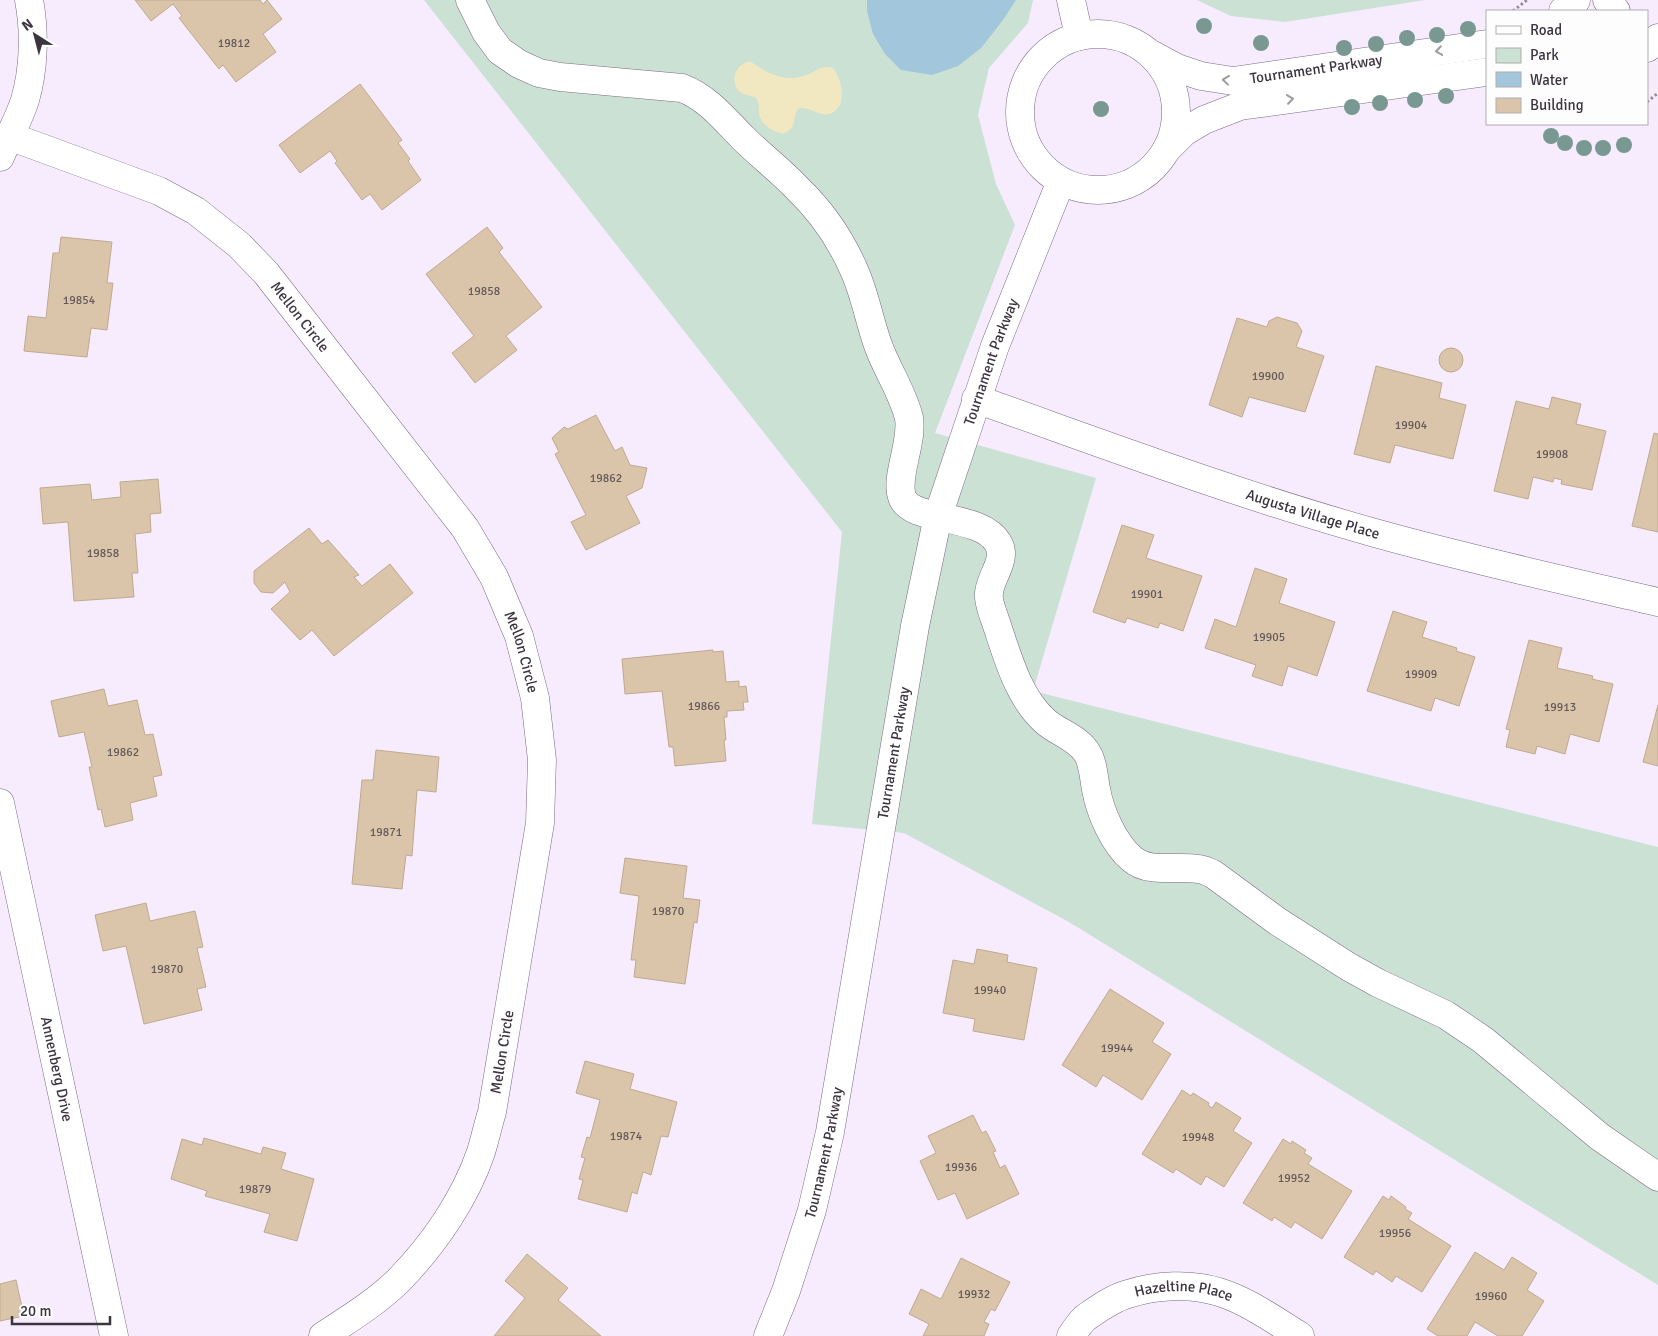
<svg xmlns="http://www.w3.org/2000/svg" width="1658" height="1336" font-family="Signika,sans-serif">
  <style>
    .green { fill: #cae1d4 }
    .sand { fill: #f1e7c1 }
    .water { fill: #a2c7dc }
    .building { fill: #dbc5aa; stroke: #bfaa8f }
    .lines { fill: none; stroke-linecap: round; stroke-linejoin: round }
    .minor-casing { stroke: #7b6b86; stroke-width: 29 }
    .path { stroke: #978e9d; stroke-width: 3; stroke-dasharray: 2.5 2.5; stroke-linecap: butt }
    .minor { stroke: #fff; stroke-width: 28 }
    .tree { fill: #799891 }
    .oneway { stroke: #9e9aa0 }
    .labels { text-anchor: middle; dominant-baseline: central; stroke-width: 5; stroke-linejoin: round; paint-order: stroke }
    .number-label { font-size: 12px; fill: #64595a }
    .street-label { font-size: 15px; fill: #3c3540; stroke: #fdfdfd }
  </style>
  <rect width="100%" height="100%" fill="#f6ecfe"/>
  <g class="green">
    <path d="M 424,0 L 1033,0 L 1028,23 L 989,68 L 978,115 L 996,184 L 1015,225 L 935,433 L 1096,478 L 1033,691 L 1658,847 L 1658,1285 L 1069,922 L 904,833 L 812,824 L 842,532 Z"/>
    <path d="M 1197,0 L 1425,0 L 1285,22 L 1231,16 Z"/>
  </g>
  <path class="sand" d="M 747,62 L 751,62 C 770,75 788,84 811,73 C 819,69 823,65 833,68 C 841,79 844,92 840,105 C 826,125 816,107 799,108 C 791,117 799,127 783,134 C 773,132 760,124 759,113 C 758,107 760,103 756,98 C 751,95 745,96 740,92 C 730,84 734,66 747,62 Z"/>
  <path class="water" d="M 867,0 L 1016,0 L 1003,20 L 981,48 L 958,66 L 932,75 L 901,70 L 885,54 L 873,34 L 867,11 Z"/>
  <g class="building">
    <path d="M 135,0 L 260,0 L 263,4 L 267,0 L 282,19 L 263,34 L 276,52 L 236,82 L 223,65 L 219,69 L 179,18 L 182,16 L 173,4 L 151,21 Z"/>
    <path d="M 360,84 L 402,140 L 398,143 L 410,159 L 408,161 L 421,180 L 382,210 L 370,194 L 362,200 L 335,163 L 337,161 L 330,151 L 300,173 L 279,145 Z"/>
    <path d="M 487,227 L 503,248 L 499,252 L 542,307 L 506,336 L 517,350 L 475,383 L 452,353 L 474,336 L 426,274 Z"/>
    <path d="M 61,237 L 112,242 L 107,283 L 113,283 L 107,330 L 91,328 L 87,357 L 24,351 L 28,316 L 46,318 L 53,253 L 59,253 Z"/>
    <path d="M 1277,317 L 1297,323 L 1302,331 L 1296,347 L 1324,356 L 1305,412 L 1249,397 L 1242,417 L 1209,405 L 1237,318 L 1267,327 L 1269,321 Z"/>
    <circle cx="1451" cy="360" r="12"/>
    <path d="M 1376,366 L 1442,383 L 1439,398 L 1466,405 L 1453,459 L 1395,445 L 1390,463 L 1354,454 Z"/>
    <path d="M 1552,397 L 1581,404 L 1576,424 L 1606,431 L 1592,490 L 1561,484 L 1562,480 L 1554,478 L 1553,482 L 1533,477 L 1528,499 L 1494,491 L 1516,401 L 1549,409 Z"/>
    <path d="M 596,415 L 615,451 L 622,447 L 630,465 L 647,468 L 642,488 L 626,496 L 640,523 L 586,550 L 571,522 L 586,515 L 555,454 L 559,452 L 552,438 L 564,427 L 568,429 Z"/>
    <path d="M 1654,433 L 1658,434 L 1658,532 L 1632,526 Z"/>
    <path d="M 158,479 L 161,513 L 150,514 L 151,532 L 135,534 L 138,573 L 132,573 L 134,597 L 74,601 L 68,522 L 43,524 L 40,488 L 90,484 L 92,500 L 121,497 L 120,482 Z"/>
    <path d="M 1122,525 L 1154,535 L 1146,558 L 1202,576 L 1183,631 L 1160,623 L 1158,628 L 1127,618 L 1125,623 L 1093,612 Z"/>
    <path d="M 309,528 L 322,544 L 328,540 L 359,575 L 354,577 L 362,586 L 390,564 L 413,593 L 334,656 L 312,630 L 300,640 L 271,609 L 290,592 L 285,582 L 273,593 L 261,592 L 254,583 L 254,571 Z"/>
    <path d="M 1255,568 L 1287,579 L 1279,603 L 1335,622 L 1317,676 L 1288,666 L 1282,686 L 1252,676 L 1256,665 L 1205,648 L 1215,619 L 1236,627 Z"/>
    <path d="M 1393,611 L 1427,622 L 1422,637 L 1457,648 L 1456,651 L 1475,657 L 1459,706 L 1435,698 L 1431,711 L 1367,691 Z"/>
    <path d="M 1529,640 L 1562,648 L 1557,668 L 1593,676 L 1592,679 L 1613,684 L 1599,742 L 1570,734 L 1565,754 L 1537,746 L 1535,754 L 1506,747 L 1510,730 L 1506,729 Z"/>
    <path d="M 713,650 L 713,652 L 723,651 L 726,682 L 739,681 L 739,687 L 746,686 L 748,702 L 743,702 L 744,710 L 727,711 L 727,717 L 724,717 L 726,740 L 724,740 L 726,761 L 675,766 L 673,747 L 669,747 L 662,691 L 625,694 L 622,659 Z"/>
    <path d="M 104,689 L 108,706 L 137,700 L 145,735 L 153,734 L 162,775 L 153,777 L 157,796 L 130,803 L 133,820 L 105,827 L 101,809 L 98,810 L 89,767 L 92,767 L 84,732 L 59,737 L 51,701 Z"/>
    <path d="M 1658,705 L 1658,766 L 1643,762 Z"/>
    <path d="M 376,750 L 439,757 L 436,792 L 417,790 L 412,856 L 406,855 L 402,889 L 352,884 L 362,780 L 373,780 Z"/>
    <path d="M 625,858 L 687,866 L 683,898 L 700,900 L 697,923 L 694,922 L 685,984 L 634,977 L 636,960 L 631,960 L 639,896 L 620,893 Z"/>
    <path d="M 146,903 L 150,921 L 195,911 L 203,947 L 197,948 L 206,987 L 197,989 L 202,1010 L 144,1024 L 126,946 L 103,951 L 95,915 Z"/>
    <path d="M 977,949 L 1008,955 L 1007,962 L 1037,968 L 1024,1040 L 973,1031 L 975,1019 L 943,1013 L 953,960 L 974,964 Z"/>
    <path d="M 1110,989 L 1164,1023 L 1152,1042 L 1171,1054 L 1142,1100 L 1103,1075 L 1096,1087 L 1062,1065 Z"/>
    <path d="M 585,1061 L 634,1074 L 630,1089 L 677,1102 L 668,1137 L 661,1136 L 651,1175 L 643,1172 L 637,1194 L 632,1192 L 627,1212 L 578,1199 L 583,1180 L 579,1179 L 585,1158 L 581,1157 L 587,1137 L 590,1138 L 600,1100 L 576,1093 Z"/>
    <path d="M 1182,1090 L 1191,1096 L 1193,1093 L 1209,1103 L 1208,1105 L 1212,1108 L 1216,1102 L 1241,1118 L 1233,1131 L 1252,1143 L 1224,1187 L 1206,1176 L 1201,1185 L 1176,1169 L 1173,1173 L 1142,1154 Z"/>
    <path d="M 973,1115 L 982,1133 L 986,1131 L 996,1151 L 993,1152 L 1000,1168 L 1005,1165 L 1019,1194 L 967,1219 L 955,1193 L 938,1200 L 920,1161 L 936,1153 L 928,1136 Z"/>
    <path d="M 204,1138 L 261,1154 L 263,1147 L 286,1153 L 281,1169 L 314,1179 L 297,1241 L 264,1232 L 270,1214 L 205,1196 L 207,1191 L 171,1179 L 182,1139 L 202,1145 Z"/>
    <path d="M 1283,1139 L 1291,1144 L 1292,1141 L 1306,1150 L 1304,1153 L 1312,1158 L 1308,1164 L 1352,1191 L 1322,1239 L 1295,1222 L 1291,1228 L 1274,1217 L 1272,1221 L 1243,1203 Z"/>
    <path d="M 1383,1196 L 1389,1200 L 1391,1196 L 1406,1207 L 1405,1209 L 1412,1213 L 1408,1219 L 1451,1246 L 1422,1292 L 1396,1276 L 1392,1282 L 1376,1271 L 1373,1275 L 1344,1257 Z"/>
    <path d="M 1475,1252 L 1504,1270 L 1512,1257 L 1537,1273 L 1527,1290 L 1544,1301 L 1522,1336 L 1498,1336 L 1475,1322 L 1467,1336 L 1438,1336 L 1427,1329 Z"/>
    <path d="M 527,1254 L 568,1288 L 558,1300 L 601,1336 L 494,1336 L 525,1298 L 505,1281 Z"/>
    <path d="M 961,1258 L 1010,1282 L 995,1311 L 991,1309 L 984,1322 L 989,1324 L 984,1336 L 923,1336 L 929,1324 L 909,1314 L 921,1289 L 941,1299 Z"/>
    <path d="M 16,1280 L 24,1316 L 0,1321 L 0,1284 Z"/>
  </g>
  <g class="lines">
    <g class="minor-casing">
      <g id="minor">
        <path d="M 470,0 L 486,32 L 500,51 L 519,64 L 539,73 L 560,77 L 682,88 C 708,98 724,119 743,138 C 760,155 780,170 797,188 C 821,211 841,240 854,270 C 865,294 869,320 878,345 C 887,370 903,393 909,418 C 913,443 895,477 902,497 C 911,523 981,513 998,543 C 1008,559 990,577 989,593 C 988,599 991,608 993,614 C 1006,650 1016,696 1046,722 C 1059,733 1078,738 1087,753 C 1093,762 1094,779 1096,789 C 1100,812 1114,844 1132,859 C 1150,874 1176,865 1198,869 C 1203,869 1208,872 1213,874 L 1277,921 L 1349,967 L 1378,983 L 1446,1015 L 1483,1040 L 1600,1137 L 1658,1177"/>
        <path d="M 1071,0 L 1079,36"/>
        <path d="M 1607,0 L 1616,11"/>
        <path d="M 1563,11 L 1576,0"/>
        <circle cx="1098" cy="112" r="78"/>
        <path d="M 1647,48 L 1658,38"/>
        <path id="s1" d="M 1153,55 L 1177,68 L 1201,76 L 1233,81 L 1487,44"/>
        <path id="s2" d="M 9,136 L 159,191 L 196,211 L 239,245 L 266,273 L 465,528 L 494,577 L 519,636 L 535,698 L 542,760 L 540,823 L 492,1112 C 488,1125 485,1139 481,1152 C 465,1199 434,1244 399,1280 C 377,1302 349,1319 323,1336"/>
        <path d="M 1167,149 L 1184,132 L 1204,120 L 1240,106 L 1487,72"/>
        <path d="M 0,157 C 8,138 19,119 25,100 C 34,69 35,32 29,0"/>
        <path id="s3" d="M 976,399 C 1109,446 1239,495 1375,533 C 1468,559 1563,580 1658,602"/>
        <path id="s4" d="M 0,803 L 114,1336"/>
        <path id="s5" d="M 768,1336 L 786,1291 L 812,1210 L 830,1132 L 915,626 L 938,516 L 995,346 L 1061,181"/>
        <path id="s6" d="M 1071,1336 C 1075,1330 1080,1323 1085,1318 C 1098,1309 1113,1298 1128,1294 C 1156,1285 1191,1283 1219,1292 C 1248,1301 1274,1320 1300,1336"/>
      </g>
    </g>
    <g class="path">
      <path d="M 1513,11 L 1527,0"/>
      <path d="M 1647,102 L 1658,93"/>
    </g>
    <use href="#minor" class="minor"/>
  </g>
  <g class="tree">
    <circle cx="1204" cy="26" r="8"/>
    <circle cx="1468" cy="29" r="8"/>
    <circle cx="1437" cy="35" r="8"/>
    <circle cx="1407" cy="38" r="8"/>
    <circle cx="1261" cy="43" r="8"/>
    <circle cx="1376" cy="44" r="8"/>
    <circle cx="1344" cy="48" r="8"/>
    <circle cx="1446" cy="96" r="8"/>
    <circle cx="1415" cy="100" r="8"/>
    <circle cx="1380" cy="103" r="8"/>
    <circle cx="1352" cy="107" r="8"/>
    <circle cx="1101" cy="109" r="8"/>
    <circle cx="1551" cy="136" r="8"/>
    <circle cx="1565" cy="143" r="8"/>
    <circle cx="1624" cy="145" r="8"/>
    <circle cx="1584" cy="148" r="8"/>
    <circle cx="1603" cy="148" r="8"/>
  </g>
  <defs><path id="oneway-chevron" d="M-2-3.5L2.5 0L-2 3.5" fill="none" stroke-width="1.6" stroke-linecap="round" stroke-linejoin="round" transform="scale(1.25)"/></defs>
  <g class="oneway">
    <use href="#oneway-chevron" transform="translate(1439 51) rotate(172)"/>
    <use href="#oneway-chevron" transform="translate(1226 80) rotate(-174)"/>
    <use href="#oneway-chevron" transform="translate(1290 99) rotate(-8)"/>
  </g>
  <g class="labels">
    <g class="number-label">
      <text x="234" y="43">19812</text>
      <text x="484" y="291">19858</text>
      <text x="79" y="300">19854</text>
      <text x="1268" y="376">19900</text>
      <text x="1411" y="425">19904</text>
      <text x="1552" y="454">19908</text>
      <text x="606" y="478">19862</text>
      <text x="103" y="553">19858</text>
      <text x="1147" y="594">19901</text>
      <text x="1269" y="637">19905</text>
      <text x="1421" y="674">19909</text>
      <text x="704" y="706">19866</text>
      <text x="1560" y="707">19913</text>
      <text x="123" y="752">19862</text>
      <text x="386" y="832">19871</text>
      <text x="668" y="911">19870</text>
      <text x="167" y="969">19870</text>
      <text x="990" y="990">19940</text>
      <text x="1117" y="1048">19944</text>
      <text x="626" y="1136">19874</text>
      <text x="1198" y="1137">19948</text>
      <text x="961" y="1167">19936</text>
      <text x="1294" y="1178">19952</text>
      <text x="255" y="1189">19879</text>
      <text x="1395" y="1233">19956</text>
      <text x="974" y="1294">19932</text>
      <text x="1491" y="1296">19960</text>
    </g>
    <g class="street-label">
      <text stroke="none"><textPath href="#s1" startOffset="169">Tournament Parkway</textPath></text>
      <text stroke="none"><textPath href="#s2" startOffset="351">Mellon Circle</textPath></text>
      <text stroke="none"><textPath href="#s5" startOffset="1002">Tournament Parkway</textPath></text>
      <text stroke="none"><textPath href="#s3" startOffset="356">Augusta Village Place</textPath></text>
      <text stroke="none"><textPath href="#s2" startOffset="756">Mellon Circle</textPath></text>
      <text stroke="none"><textPath href="#s5" startOffset="598">Tournament Parkway</textPath></text>
      <text transform="translate(502 1052) rotate(-81)">Mellon Circle</text>
      <text stroke="none"><textPath href="#s4" startOffset="272">Annenberg Drive</textPath></text>
      <text stroke="none"><textPath href="#s5" startOffset="192">Tournament Parkway</textPath></text>
      <text stroke="none"><textPath href="#s6" startOffset="129">Hazeltine Place</textPath></text>
    </g>
  </g>
  <rect x="1486" y="10" width="162" height="115" fill="#fdfdfd" stroke="#b0adb1"/>
  <rect x="1496" y="26" width="25" height="8" fill="#ffffff" stroke="#b0adb1"/>
  <text x="1530" y="35" font-size="15" fill="#3c3540">Road</text>
  <rect x="1496" y="48" width="25" height="15" fill="#cae1d4" stroke="#b0adb1"/>
  <text x="1530" y="60" font-size="15" fill="#3c3540">Park</text>
  <rect x="1496" y="72" width="25" height="15" fill="#a2c7dc" stroke="#b0adb1"/>
  <text x="1530" y="85" font-size="15" fill="#3c3540">Water</text>
  <rect x="1496" y="98" width="25" height="15" fill="#dbc5aa" stroke="#b0adb1"/>
  <text x="1530" y="110" font-size="15" fill="#3c3540">Building</text>
  <g transform="translate(35 35) rotate(324)" stroke="#fdfdfd" stroke-width="4" paint-order="stroke">
  <path d="M0-4L9 19L0 12L-9 19Z" fill="#3c3540"/>
  <text y="-8" font-size="14" font-weight="bold" text-anchor="middle" fill="#3c3540">N</text>
  </g>
  <path d="M12 1316v8h98v-8" fill="none" stroke="#3c3540" stroke-width="2.5"/>
  <text x="20" y="1316" font-size="15" fill="#3c3540" stroke="#fdfdfd" stroke-width="4" paint-order="stroke">20 m</text>
</svg>
